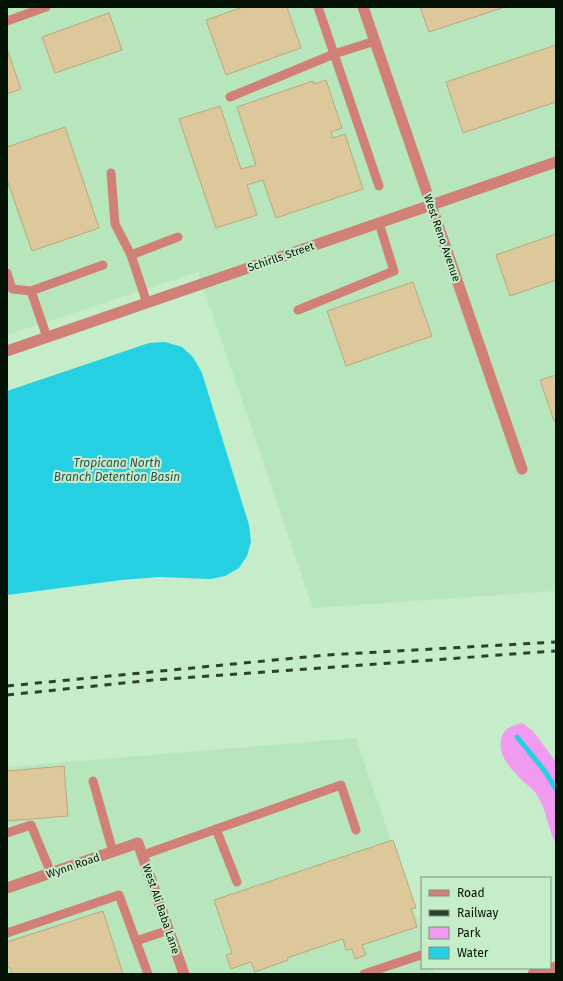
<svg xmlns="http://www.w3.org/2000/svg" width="563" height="981" font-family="'Fira Sans',sans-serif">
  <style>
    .built { fill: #b8e6bc }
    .green { fill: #f19bf0 }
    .water { fill: #25d0e3 }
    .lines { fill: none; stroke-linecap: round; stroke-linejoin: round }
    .stream { stroke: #25d0e3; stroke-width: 5 }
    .building { fill: #ddc89b; stroke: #baa77a }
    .service { stroke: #d08077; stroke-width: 9 }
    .minor { stroke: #d08077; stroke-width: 11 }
    .tertiary { stroke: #d08077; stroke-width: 11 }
    .rail { stroke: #2e4130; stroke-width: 3; stroke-dasharray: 7 7; stroke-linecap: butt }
    .labels { text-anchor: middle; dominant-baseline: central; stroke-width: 4; stroke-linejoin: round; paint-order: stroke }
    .street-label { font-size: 11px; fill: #051206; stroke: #c6edc9 }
    .water-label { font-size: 12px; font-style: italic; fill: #2f4f53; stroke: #c6edc9 }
  </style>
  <rect width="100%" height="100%" fill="#c6edc9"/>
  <g class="built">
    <path d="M 7,7 L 556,7 L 556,591 L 313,608 L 198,272 L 7,335 Z"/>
    <path d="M 356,738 L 422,932 L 422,968 L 434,968 L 436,974 L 7,974 L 7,767 Z"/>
  </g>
  <path class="green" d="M 522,723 L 533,731 L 556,762 L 556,842 L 553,838 C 547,822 545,806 535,792 C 532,788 527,785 524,782 C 513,771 498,757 501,741 C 503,728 511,726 522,723 Z"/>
  <path class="water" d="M 165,342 L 182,347 L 193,357 L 202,373 L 249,525 L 251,542 L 247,556 L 239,568 L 225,576 L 211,579 L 159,577 L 122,580 L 7,595 L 7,391 L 149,343 Z"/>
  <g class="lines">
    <path class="stream" d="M 517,737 L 544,770 L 556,789"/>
  </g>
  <g class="building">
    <path d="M 243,7 L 287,7 L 301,48 L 226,75 L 206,20 Z"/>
    <path d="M 420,7 L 505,7 L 429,32 Z"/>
    <path d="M 109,13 L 122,50 L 55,73 L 42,37 Z"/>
    <path d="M 556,45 L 556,102 L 463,133 L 446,82 Z"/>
    <path d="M 7,49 L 21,89 L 7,94 Z"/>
    <path d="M 326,80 L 342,128 L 331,132 L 333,138 L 345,134 L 363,189 L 276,218 L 263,180 L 247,185 L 257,215 L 216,228 L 179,119 L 220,106 L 241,169 L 256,165 L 237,107 L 313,81 L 314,84 Z"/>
    <path d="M 65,127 L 99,228 L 32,251 L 7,180 L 7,147 Z"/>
    <path d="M 556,234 L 556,280 L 510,296 L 496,255 Z"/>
    <path d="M 413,282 L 432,336 L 346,366 L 327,311 Z"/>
    <path d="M 556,375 L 556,420 L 554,421 L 540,380 Z"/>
    <path d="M 64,766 L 68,816 L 7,821 L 7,771 Z"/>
    <path d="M 393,840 L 416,908 L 411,909 L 417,927 L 362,945 L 366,955 L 355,959 L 352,949 L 346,950 L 343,939 L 287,958 L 288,960 L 255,972 L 251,962 L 231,969 L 226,955 L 232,953 L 214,900 Z"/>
    <path d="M 103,911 L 123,974 L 12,974 L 10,967 L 7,968 L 7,942 Z"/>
  </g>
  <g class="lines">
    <g class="service">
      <path d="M 318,7 L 379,186"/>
      <path d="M 7,21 L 46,7"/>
      <path d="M 230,97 L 334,54 L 375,41"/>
      <path d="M 111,173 L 115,224 L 131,255"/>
      <path d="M 7,273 L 12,289 L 31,291"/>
      <path d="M 147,303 L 131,255 L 178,237"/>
      <path d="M 298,310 L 394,271 L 379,223"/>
      <path d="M 47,337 L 31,291 L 103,265"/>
      <path d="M 93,781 L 113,852"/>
      <path d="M 216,829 L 237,882"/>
      <path d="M 7,833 L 31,825 L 51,873"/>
      <path d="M 143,855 L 341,785 L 356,830"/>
      <path d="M 7,933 L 119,895 L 148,974"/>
      <path d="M 136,941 L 169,930"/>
      <path d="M 364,974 L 421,955"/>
    </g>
    <g class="minor">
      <path d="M 363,7 L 522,469"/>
      <path d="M 7,351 L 556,162"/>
      <path d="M 533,974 L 556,967"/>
    </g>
    <path class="tertiary" d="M 7,888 L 138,843 L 184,974"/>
    <g class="rail">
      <path d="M 7,686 L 326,655 L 556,642"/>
      <path d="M 7,695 L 153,680 L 556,651"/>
    </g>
  </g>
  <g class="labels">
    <g class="street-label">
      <text transform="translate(442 238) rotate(71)">West Reno Avenue</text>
      <text transform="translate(281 257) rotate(-19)">Schirlls Street</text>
      <text transform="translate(73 866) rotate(-19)">Wynn Road</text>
      <text transform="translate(161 909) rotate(71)">West Ali Baba Lane</text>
    </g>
    <g class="water-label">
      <text x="117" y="463">Tropicana North<tspan x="117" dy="14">Branch Detention Basin</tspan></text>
    </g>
  </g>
  <rect width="563" height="981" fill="none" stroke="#051206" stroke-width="16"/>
  <rect x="421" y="877" width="130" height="92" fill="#c6edc9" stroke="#79957b"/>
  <rect x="429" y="890" width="20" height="6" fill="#d08077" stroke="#79957b"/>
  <text x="457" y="897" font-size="12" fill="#051206">Road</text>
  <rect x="429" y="910" width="20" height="6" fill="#2e4130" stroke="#79957b"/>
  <text x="457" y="917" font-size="12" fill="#051206">Railway</text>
  <rect x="429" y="927" width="20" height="12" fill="#f19bf0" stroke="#79957b"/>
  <text x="457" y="937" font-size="12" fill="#051206">Park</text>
  <rect x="429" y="947" width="20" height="12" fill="#25d0e3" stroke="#79957b"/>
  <text x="457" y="957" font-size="12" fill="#051206">Water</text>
</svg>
